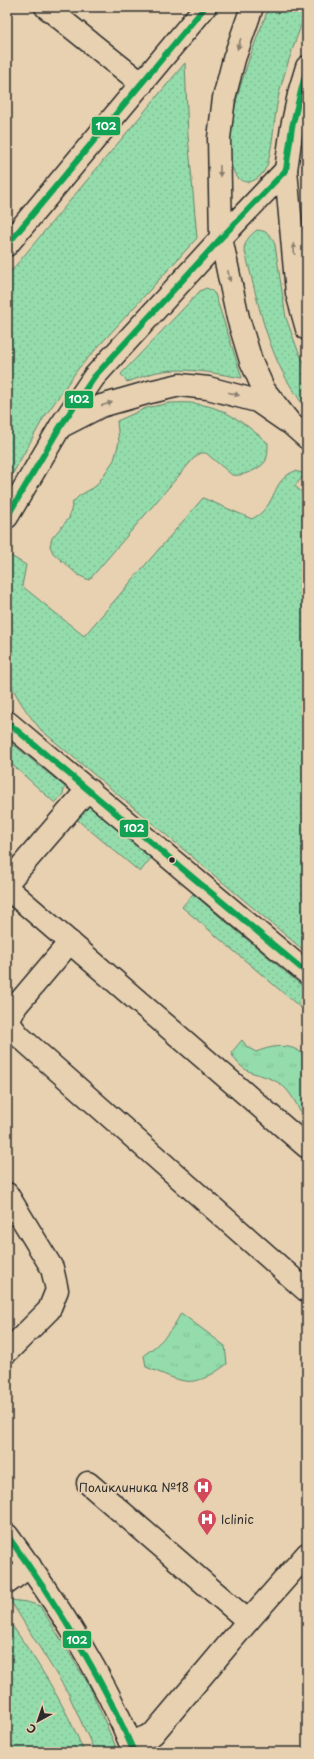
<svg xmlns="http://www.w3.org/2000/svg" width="314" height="1759" font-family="'Playpen Sans',sans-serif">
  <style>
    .grass { fill: url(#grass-dots); stroke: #60846b }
    .park { fill: url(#park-tufts); stroke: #60846b }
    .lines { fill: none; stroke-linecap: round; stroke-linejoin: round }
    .minor-casing { stroke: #2b2b2b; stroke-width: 25 }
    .major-casing { stroke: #2b2b2b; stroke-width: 25 }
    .minor { stroke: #e7d1b1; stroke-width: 22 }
    .major { stroke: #e7d1b1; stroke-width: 22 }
    .bus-1-casing { stroke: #e7d1b1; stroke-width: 9 }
    .bus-1 { stroke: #11a253; stroke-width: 6 }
    .oneway { fill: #897e6e }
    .bus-dot { fill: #2b2b2b; stroke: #e7d1b1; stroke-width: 1.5 }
    .labels { text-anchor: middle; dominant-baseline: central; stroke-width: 3.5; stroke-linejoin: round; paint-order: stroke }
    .poi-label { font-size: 12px; fill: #2b2b2b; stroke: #e7d1b1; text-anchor: end }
    .line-badge { stroke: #e7d1b1; stroke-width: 1.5 }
    .badge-label { font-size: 11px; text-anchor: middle; font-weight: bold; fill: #fff }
  </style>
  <defs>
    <pattern id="grass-dots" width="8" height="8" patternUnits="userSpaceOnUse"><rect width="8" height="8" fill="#94dcab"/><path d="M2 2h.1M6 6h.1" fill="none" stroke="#80bd93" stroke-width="1.8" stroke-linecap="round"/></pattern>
    <pattern id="park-tufts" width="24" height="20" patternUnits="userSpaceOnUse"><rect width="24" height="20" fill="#94dcab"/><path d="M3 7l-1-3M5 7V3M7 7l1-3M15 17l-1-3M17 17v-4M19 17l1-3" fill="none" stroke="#80bd93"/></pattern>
  </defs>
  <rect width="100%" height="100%" fill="#e7d1b1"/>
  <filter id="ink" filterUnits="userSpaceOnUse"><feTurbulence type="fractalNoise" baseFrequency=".025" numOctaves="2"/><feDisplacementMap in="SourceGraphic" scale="8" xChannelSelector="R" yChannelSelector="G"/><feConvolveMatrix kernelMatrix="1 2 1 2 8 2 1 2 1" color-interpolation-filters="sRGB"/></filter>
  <g filter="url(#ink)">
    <g class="grass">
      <path d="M 269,7 L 307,7 L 307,10 C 297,36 287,63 280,90 C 274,113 274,140 268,162 C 266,171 258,181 248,182 C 239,182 234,175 232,167 C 221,125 253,47 269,7 Z"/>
      <path d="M 185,63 L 188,136 L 197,238 L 78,369 L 43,419 L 7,484 L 7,276 Z"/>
      <path d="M 257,230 C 268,231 271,235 275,245 L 286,318 L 297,348 L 307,369 L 307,410 C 295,394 284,377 276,358 C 261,323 254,285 244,248 C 246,240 250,235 257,230 Z"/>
      <path d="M 206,288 L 211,290 L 215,294 L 242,378 C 213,373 182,366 153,373 C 144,376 136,379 127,382 L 121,374 L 200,291 Z"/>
      <path d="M 170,403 C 179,403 189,402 198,404 C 226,408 247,425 268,443 C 268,449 268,457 265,462 C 259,470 240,477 232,475 L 206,453 L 200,453 L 194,458 L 89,580 L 78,575 L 53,553 L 50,546 L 52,538 L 69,518 L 73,502 L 79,496 L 96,486 L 114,460 L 119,442 L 117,421 L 146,408 Z"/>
      <path d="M 295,471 L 305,474 L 295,486 L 307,497 L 307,953 L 41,730 C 27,713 14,695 7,674 L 7,565 L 11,556 L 26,565 L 22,586 L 84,636 L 203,498 L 252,519 C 255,517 259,515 262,512 C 277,498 273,480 295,471 Z"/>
      <path d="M 9,741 L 65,787 L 63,794 L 55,803 L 7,760 L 7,744 Z"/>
      <path d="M 90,805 L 151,858 L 140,872 L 74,817 L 82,808 Z"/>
      <path d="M 193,894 L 307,990 L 307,1013 L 182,907 Z"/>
      <path d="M 10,1600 L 27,1602 L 40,1606 L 89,1685 L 118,1752 L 95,1752 L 68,1693 Z"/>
      <path d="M 7,1618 C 37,1661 65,1704 84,1752 L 7,1752 Z"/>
    </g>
    <g class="park">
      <path d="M 242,1040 L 247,1047 L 256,1052 C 274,1045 293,1042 307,1058 L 307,1120 L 303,1118 C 297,1105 291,1091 279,1083 C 257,1070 245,1078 231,1053 Z"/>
      <path d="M 181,1313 L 225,1346 L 227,1364 C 191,1391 184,1382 146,1367 L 144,1355 C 161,1343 172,1331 181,1313 Z"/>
    </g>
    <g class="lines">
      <g class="minor-casing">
        <g id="minor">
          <path d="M 46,7 L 142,84"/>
          <path d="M 7,245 L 205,7"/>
          <path d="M 62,426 L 101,406 L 150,392 L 180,385 L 208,388 L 257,401 L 286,421"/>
          <path d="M 7,517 L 60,427 L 94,377 L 221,238 L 286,170"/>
          <path d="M 7,722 L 307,973"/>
          <path d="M 7,883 L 88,789"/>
          <path d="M 7,888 L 307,1147"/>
          <path d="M 70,942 L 16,1006 L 8,1022 L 19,1036 L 307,1291"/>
          <path d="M 7,1194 L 52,1268 L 57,1290 L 49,1310 L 7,1352"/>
          <path d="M 88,1483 L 248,1621"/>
          <path d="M 7,1535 C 57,1603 103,1673 134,1752"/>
          <path d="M 7,1583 L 30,1566"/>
          <path d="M 131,1743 L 153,1734 L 248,1621 L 307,1554"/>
        </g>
      </g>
      <g class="major-casing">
        <g id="major">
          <path d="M 252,7 L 234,59 L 224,98 L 219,138 L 221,238 L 238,318 L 251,361 L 264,390 L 290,423 L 307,438"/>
          <path d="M 307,67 L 300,90 L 292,127 L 286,170 L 297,293 L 307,329"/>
        </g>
      </g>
      <use href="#minor" class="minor"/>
      <use href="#major" class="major"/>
      <g class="bus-1-casing">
        <g id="bus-1">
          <path d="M 7,245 L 205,7"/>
          <path d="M 7,517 L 60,427 L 94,377 L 221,238 L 286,170 L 292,127 L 307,67"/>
          <path d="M 7,722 L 307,973"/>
          <path d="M 7,1535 C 57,1604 101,1674 134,1752"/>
        </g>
      </g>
      <use href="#bus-1" class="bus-1"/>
    </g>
    <defs><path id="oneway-solid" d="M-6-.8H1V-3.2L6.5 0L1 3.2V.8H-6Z"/></defs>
    <g class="oneway">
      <use href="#oneway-solid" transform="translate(239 44) rotate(108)"/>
      <use href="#oneway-solid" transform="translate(220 171) rotate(89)"/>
      <use href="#oneway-solid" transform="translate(294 249) rotate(-95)"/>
      <use href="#oneway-solid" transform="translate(229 276) rotate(78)"/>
      <use href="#oneway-solid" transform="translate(234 394) rotate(16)"/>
      <use href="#oneway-solid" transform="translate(107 404) rotate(-17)"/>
    </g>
  </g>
  <defs>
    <g id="hospital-pin" transform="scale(1)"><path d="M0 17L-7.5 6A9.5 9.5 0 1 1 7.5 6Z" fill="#d1495b" stroke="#e7d1b1"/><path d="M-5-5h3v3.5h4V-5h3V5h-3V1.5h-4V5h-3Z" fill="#fff"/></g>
  </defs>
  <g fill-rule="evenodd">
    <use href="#hospital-pin" x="203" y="1487"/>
    <use href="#hospital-pin" x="207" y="1519"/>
  </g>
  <circle class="bus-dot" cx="172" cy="860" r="3.5"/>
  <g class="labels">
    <g class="poi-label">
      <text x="189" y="1487">Поликлиника №18</text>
      <text x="221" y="1519" text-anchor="start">Iclinic</text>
    </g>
  </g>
  <g class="line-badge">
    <rect x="91" y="116" width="30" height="20" rx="4" fill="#11a253"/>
    <rect x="64" y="390" width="30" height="19" rx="4" fill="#11a253"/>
    <rect x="119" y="819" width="30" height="19" rx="4" fill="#11a253"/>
    <rect x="62" y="1630" width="30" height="19" rx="4" fill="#11a253"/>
  </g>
  <g class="badge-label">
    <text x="106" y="130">102</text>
    <text x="79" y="403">102</text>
    <text x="134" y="832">102</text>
    <text x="77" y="1644">102</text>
  </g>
  <rect width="314" height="1759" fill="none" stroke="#e7d1b1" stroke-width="24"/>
  <rect x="12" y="12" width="290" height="1735" fill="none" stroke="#2b2b2b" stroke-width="1.5" filter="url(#ink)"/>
  <g transform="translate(38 1721) rotate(220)" stroke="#e7d1b1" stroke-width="3" paint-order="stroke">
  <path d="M0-3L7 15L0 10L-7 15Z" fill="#2b2b2b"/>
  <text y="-6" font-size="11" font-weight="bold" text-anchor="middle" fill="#2b2b2b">С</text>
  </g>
</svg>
